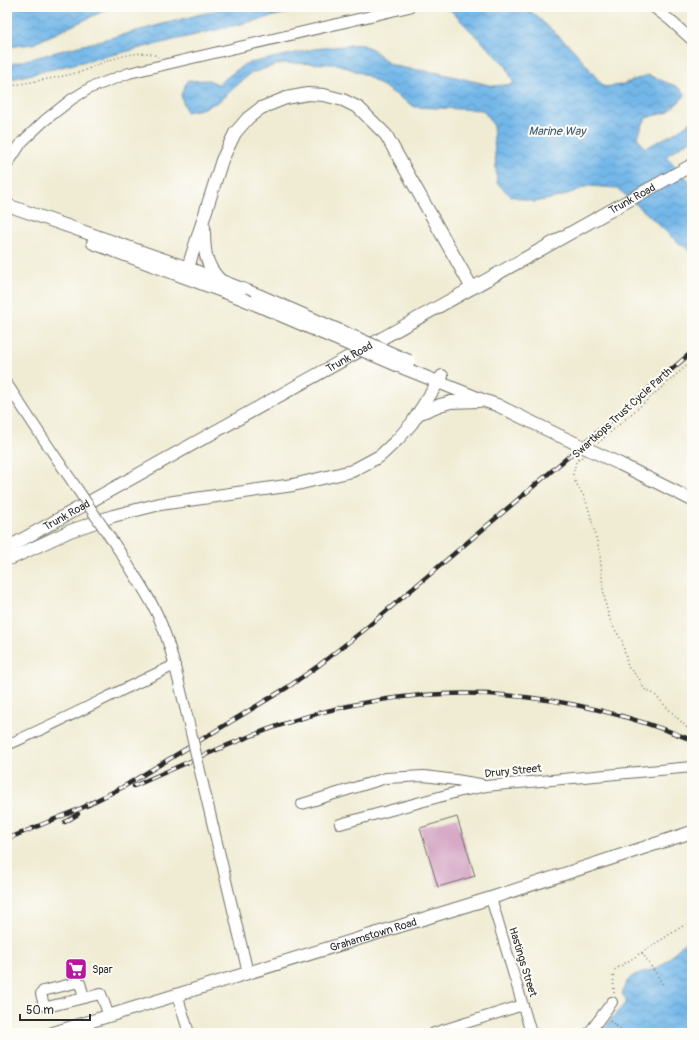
<svg xmlns="http://www.w3.org/2000/svg" width="699" height="1040" font-family="Pangolin,sans-serif">
  <style>
    .water { fill: url(#water-waves); stroke: #4f718a }
    .building { fill: #d3a3c3 }
    .lines { fill: none; stroke-linecap: round; stroke-linejoin: round }
    .minor-casing { stroke: #706f66; stroke-width: 12 }
    .major-casing { stroke: #706f66; stroke-width: 14 }
    .path { stroke: #706f66; stroke-width: 1.5; stroke-dasharray: 1 3; stroke-linecap: butt }
    .minor { stroke: #fff; stroke-width: 10 }
    .major { stroke: #fff; stroke-width: 12 }
    .rail-casing { stroke: #2b2b2b; stroke-width: 4.5 }
    .rail { stroke: #fdfcf7; stroke-width: 3; stroke-dasharray: 9; stroke-linecap: butt }
    .minor-bridge-casing { stroke: #706f66; stroke-width: 12; stroke-linecap: butt }
    .major-bridge-casing { stroke: #706f66; stroke-width: 14; stroke-linecap: butt }
    .minor-bridge { stroke: #fff; stroke-width: 10 }
    .major-bridge { stroke: #fff; stroke-width: 12 }
    .labels { text-anchor: middle; dominant-baseline: central; stroke-width: 4; stroke-linejoin: round; paint-order: stroke }
    .street-label { font-size: 11px; fill: #2b2b2b; stroke: #fdfcf7 }
    .poi-label { font-size: 11px; fill: #2b2b2b; stroke: #fdfcf7; text-anchor: start }
    .water-label { font-size: 12px; font-style: italic; fill: #445c6e; stroke: #fdfcf7 }
  </style>
  <defs>
    <pattern id="water-waves" width="16" height="10" patternUnits="userSpaceOnUse"><rect width="16" height="10" fill="#73b7e9"/><path d="M0 5q4-4 8 0t8 0" fill="none" stroke="#5f95bd"/></pattern>
  </defs>
  <rect width="100%" height="100%" fill="#fdfcf7"/>
  <filter id="ink" filterUnits="userSpaceOnUse"><feTurbulence type="fractalNoise" baseFrequency=".025" numOctaves="2"/><feDisplacementMap in="SourceGraphic" scale="8" xChannelSelector="R" yChannelSelector="G"/><feConvolveMatrix kernelMatrix="1 2 1 2 8 2 1 2 1" color-interpolation-filters="sRGB"/></filter>
  <filter id="wash" filterUnits="userSpaceOnUse"><feTurbulence type="fractalNoise" baseFrequency=".012" numOctaves="4" result="noise"/><feDisplacementMap in="SourceGraphic" scale="16" xChannelSelector="R" yChannelSelector="G"/><feGaussianBlur stdDeviation="0.9" result="paint"/><feColorMatrix in="noise" values="0 0 0 0 0 0 0 0 0 0 0 0 0 0 0 0 0 1.4 0 .05"/><feComposite in="paint" operator="in"/></filter>
  <g filter="url(#wash)">
    <rect width="100%" height="100%" fill="#f0ecd4"/>
    <g class="water">
      <path d="M 7,7 L 112,7 L 33,44 L 7,47 Z"/>
      <path d="M 228,7 L 312,7 L 7,80 L 7,65 Z"/>
      <path d="M 447,7 L 526,7 L 573,49 L 604,87 L 620,85 L 648,75 L 678,87 L 686,95 L 668,112 L 646,118 L 637,137 L 645,148 L 673,134 L 692,121 L 692,139 L 666,156 L 692,184 L 692,252 L 675,240 L 645,212 L 617,188 L 588,186 L 560,197 L 534,202 L 511,196 L 497,183 L 493,125 L 483,110 L 415,107 L 366,75 L 337,64 L 283,63 L 251,73 L 218,102 L 201,109 L 186,112 L 181,95 L 187,81 L 209,80 L 218,84 L 245,64 L 314,49 L 361,44 L 374,50 L 389,64 L 404,68 L 439,73 L 493,86 L 514,84 L 506,66 Z"/>
      <path d="M 692,937 L 692,1033 L 596,1033 L 599,1029 L 605,1028 L 608,1025 L 607,1024 L 627,1001 L 622,994 C 629,967 645,976 662,965 C 669,960 674,952 680,947 C 683,943 688,940 692,937 Z"/>
    </g>
    <g id="blocks">
      <path class="building" d="M 457,817 L 475,876 L 438,887 L 420,828 Z"/>
    </g>
  </g>
  <g filter="url(#ink)">
    <use href="#blocks" fill-opacity="0" stroke="#706f66" stroke-width="1"/>
    <g class="lines">
      <g class="minor-casing">
        <g id="minor">
          <path d="M 653,7 L 670,20 L 692,40"/>
          <path d="M 7,165 L 22,142 L 44,121 L 72,99 L 90,88 L 129,73 L 409,7"/>
          <path d="M 7,384 L 38,431"/>
          <path d="M 122,555 C 134,575 148,594 158,616 C 171,645 177,676 185,707"/>
          <path d="M 7,745 C 64,720 118,691 175,665"/>
          <path d="M 203,784 L 248,973"/>
          <path d="M 302,804 L 386,778 L 424,776 L 456,780 L 480,784"/>
          <path d="M 340,824 L 461,791 L 486,786 L 692,767"/>
          <path d="M 491,898 L 531,1033"/>
          <path d="M 177,995 L 189,1033"/>
          <path d="M 84,997 L 80,983 L 79,982 L 43,991 L 41,994 L 44,1005 L 47,1007 L 100,994 L 101,994 L 109,1016"/>
          <path d="M 434,1033 L 523,1005"/>
          <path d="M 589,1033 L 612,1002"/>
        </g>
      </g>
      <g class="major-casing">
        <g id="major">
          <path d="M 7,205 L 188,268 L 258,295"/>
          <path d="M 204,227 C 204,248 204,264 220,280"/>
          <path d="M 93,243 L 243,299"/>
          <path d="M 185,277 L 222,160 L 235,133 L 248,118 L 261,108 L 286,98 L 308,94 L 324,95 L 343,100 L 359,108 L 386,135 L 472,288"/>
          <path d="M 406,369 L 485,401 L 497,405 L 560,436"/>
          <path d="M 418,414 L 440,405 L 451,402 L 479,401"/>
          <path d="M 620,464 L 692,500"/>
          <path id="s1" d="M 7,548 L 692,165"/>
          <path d="M 7,559 L 12,558 L 70,531 L 113,516 L 160,504 L 293,485 L 352,471 L 380,456 L 398,439 L 412,423 L 442,376"/>
          <path id="s2" d="M 53,1033 L 491,898 L 692,832"/>
        </g>
      </g>
      <g class="path">
        <path d="M 7,87 C 31,81 55,79 79,72 C 86,71 92,66 99,64 C 111,59 147,47 158,57"/>
        <path d="M 598,443 L 692,361"/>
        <path d="M 582,457 L 576,462 L 573,474 L 574,480 L 585,498 L 591,517 L 600,554 L 603,589 L 606,606 L 611,623 L 622,641 L 628,667 L 639,678 L 644,689 L 654,694 L 692,733"/>
        <path d="M 642,953 L 663,984"/>
        <path d="M 614,993 L 613,971 L 692,920"/>
        <path d="M 610,1021 L 623,1031"/>
      </g>
      <use href="#minor" class="minor"/>
      <use href="#major" class="major"/>
      <g class="rail-casing">
        <g id="rail">
          <path d="M 134,786 C 189,762 244,736 302,718 C 433,678 565,689 692,740"/>
          <path d="M 87,805 L 123,787 L 288,687 L 318,666 L 364,630 L 692,352"/>
          <path d="M 65,822 L 78,814"/>
          <path d="M 7,839 L 91,804"/>
        </g>
      </g>
      <use href="#rail" class="rail"/>
      <g class="minor-bridge-casing">
        <g id="minor-bridge">
          <path d="M 38,431 L 122,555"/>
          <path d="M 185,707 L 203,784"/>
        </g>
      </g>
      <g class="major-bridge-casing">
        <g id="major-bridge">
          <path d="M 258,295 L 409,361"/>
          <path d="M 243,299 L 406,369"/>
          <path d="M 560,436 L 620,464"/>
        </g>
      </g>
      <use href="#minor-bridge" class="minor-bridge"/>
      <use href="#major-bridge" class="major-bridge"/>
    </g>
  </g>
  <defs>
    <g id="supermarket-square" transform="scale(1.15)"><rect x="-9" y="-9" width="18" height="18" rx="4" fill="#b5179e" stroke="#fdfcf7"/><path d="M-6-5.5h2.5l.6 2H6L4.5 2H-2.5L-4.4-4H-6ZM-1.5 3.2a1.3 1.3 0 1 0 .1 0ZM3 3.2a1.3 1.3 0 1 0 .1 0Z" fill="#fff"/></g>
  </defs>
  <g fill-rule="evenodd">
    <use href="#supermarket-square" x="76" y="969"/>
  </g>
  <g class="labels">
    <g class="street-label">
      <text stroke="none"><textPath href="#s1" startOffset="716">Trunk Road</textPath></text>
      <text stroke="none"><textPath href="#s1" startOffset="392">Trunk Road</textPath></text>
      <text transform="translate(622 413) rotate(-42)">Swartkops Trust Cycle Parth</text>
      <text stroke="none"><textPath href="#s1" startOffset="68">Trunk Road</textPath></text>
      <text transform="translate(513 771) rotate(-6)">Drury Street</text>
      <text stroke="none"><textPath href="#s2" startOffset="335">Grahamstown Road</textPath></text>
      <text transform="translate(523 962) rotate(73)">Hastings Street</text>
    </g>
    <g class="poi-label">
      <text x="92" y="969">Spar</text>
    </g>
    <g class="water-label">
      <text x="557" y="131">Marine Way</text>
    </g>
  </g>
  <rect width="699" height="1040" fill="none" stroke="#fdfcf7" stroke-width="24"/>
  <path d="M20 1014v6h70v-6" fill="none" stroke="#2b2b2b" stroke-width="2"/>
  <text x="26" y="1014" font-size="12" fill="#2b2b2b" stroke="#fdfcf7" stroke-width="3" paint-order="stroke">50 m</text>
</svg>
